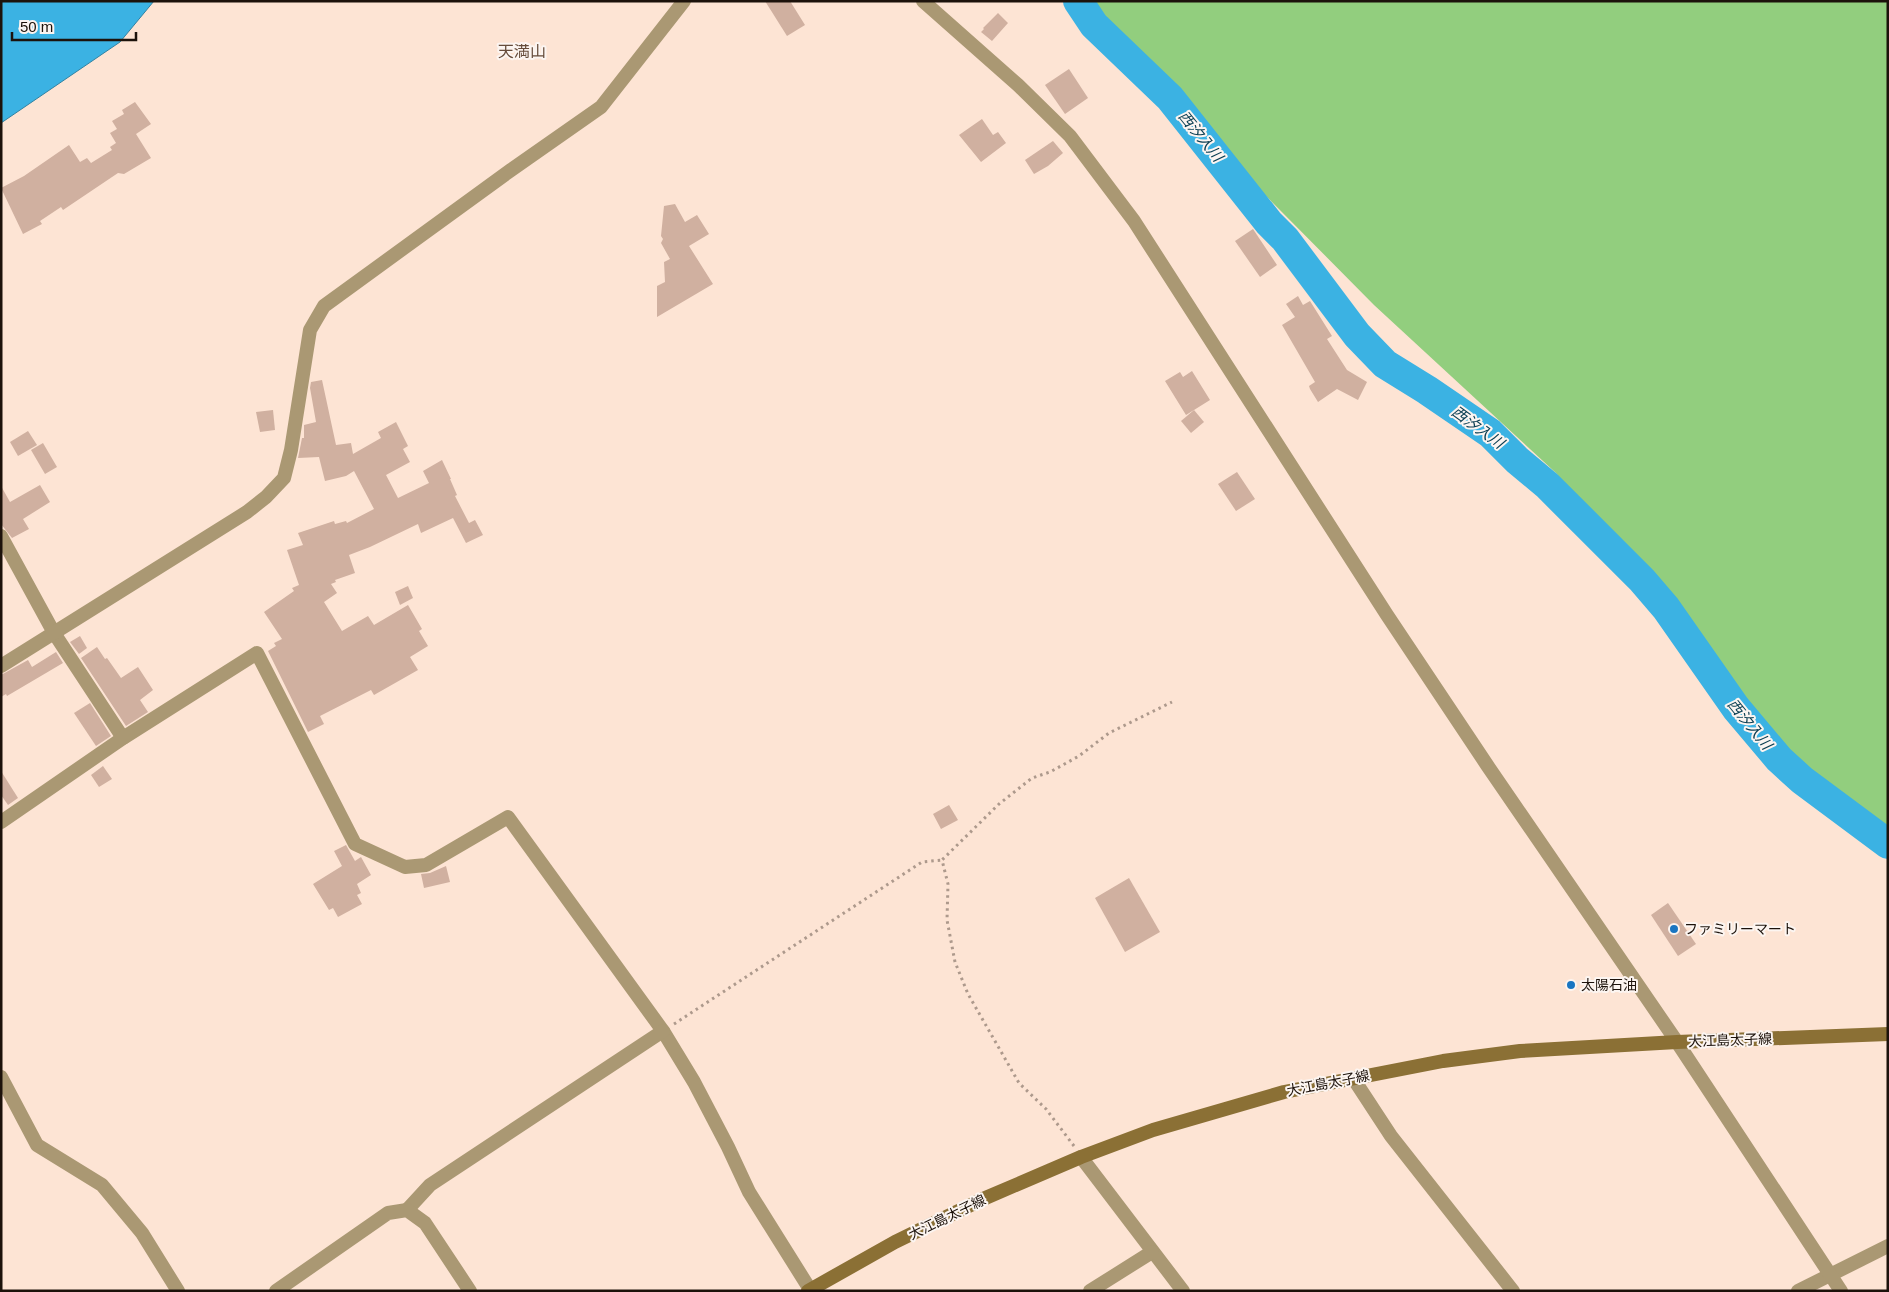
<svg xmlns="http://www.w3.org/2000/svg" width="1889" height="1292" font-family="Arial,'Noto Sans JP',sans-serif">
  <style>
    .forest { fill: #92ce7e }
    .water { fill: #3bb2e3; stroke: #3282a2 }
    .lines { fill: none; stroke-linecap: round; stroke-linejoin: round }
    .river { stroke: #3bb2e3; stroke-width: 30 }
    .building { fill: #d0b0a0 }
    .path { stroke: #ad998c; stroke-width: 3; stroke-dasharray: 2.5 4; stroke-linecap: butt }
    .minor { stroke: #aa9873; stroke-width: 14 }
    .tertiary { stroke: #aa9873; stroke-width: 14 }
    .secondary { stroke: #8b7035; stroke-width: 14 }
    .poi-dot { fill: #1975c1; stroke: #fcf5f1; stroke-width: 2 }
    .labels { text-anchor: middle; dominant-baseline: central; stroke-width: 4; stroke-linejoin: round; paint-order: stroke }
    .poi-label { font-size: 14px; fill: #1c120b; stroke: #fcf5f1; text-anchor: start }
    .street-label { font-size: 14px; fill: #1c120b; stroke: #fcf5f1 }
    .water-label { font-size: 15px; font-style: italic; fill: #0d4054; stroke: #fcf5f1 }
    .quarter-label { font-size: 16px; fill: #664c3b; stroke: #fcf5f1 }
  </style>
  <rect width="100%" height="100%" fill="#fde4d4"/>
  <path class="forest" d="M 1068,1 L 1888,1 L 1888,827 L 1873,820 L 1766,741 L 1556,473 L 1374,305 L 1183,112 Z"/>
  <path class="water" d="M 1,1 L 154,1 L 120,42 L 1,123 Z"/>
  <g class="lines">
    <path class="river" d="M 1078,1 L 1094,25 L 1170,98 L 1269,223 L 1285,239 L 1357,335 L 1385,364 L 1427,390 L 1490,433 L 1517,460 L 1547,485 L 1642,580 L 1666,608 L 1736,708 L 1779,759 L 1802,780 L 1888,844"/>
  </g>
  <g class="building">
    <path d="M 765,1 L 790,1 L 805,25 L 787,36 Z"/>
    <path d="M 998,13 L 1008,23 L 992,41 L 981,32 L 984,29 L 983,28 Z"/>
    <path d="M 1069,69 L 1088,98 L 1065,114 L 1045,85 Z"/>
    <path d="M 135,102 L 151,124 L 136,134 L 151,158 L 124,174 L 118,173 L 63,210 L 61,207 L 40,221 L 42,224 L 23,234 L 1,188 L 24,176 L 69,145 L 80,162 L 87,158 L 91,163 L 112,150 L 110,147 L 116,143 L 110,133 L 117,129 L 112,121 L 124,114 L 122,110 Z"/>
    <path d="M 982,119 L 993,135 L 998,132 L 1006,143 L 981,162 L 959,135 Z"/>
    <path d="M 1053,141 L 1063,153 L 1048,166 L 1034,174 L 1025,160 Z"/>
    <path d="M 675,204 L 685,222 L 697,215 L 709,234 L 689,246 L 713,284 L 657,317 L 657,286 L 665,282 L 664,262 L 670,259 L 661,243 L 663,239 L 661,236 L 664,206 Z"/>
    <path d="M 1253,229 L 1277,265 L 1260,277 L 1235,241 Z"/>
    <path d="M 1298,296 L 1303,305 L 1310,301 L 1332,336 L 1327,339 L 1347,370 L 1367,382 L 1358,400 L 1337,389 L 1318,402 L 1310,389 L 1309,386 L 1315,382 L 1282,325 L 1295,317 L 1286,304 Z"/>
    <path d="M 1192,371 L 1210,400 L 1186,415 L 1165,381 L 1180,372 L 1183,377 Z"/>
    <path d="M 322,380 L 336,445 L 351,443 L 353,454 L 381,438 L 378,432 L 396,422 L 408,446 L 403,449 L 410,462 L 386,475 L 398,498 L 429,483 L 423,471 L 442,460 L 451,479 L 450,479 L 457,495 L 455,496 L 469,523 L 475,520 L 483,535 L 466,543 L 453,518 L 421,533 L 418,524 L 370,547 L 349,555 L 355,573 L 335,580 L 336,582 L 331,584 L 337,593 L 324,602 L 342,631 L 368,616 L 374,625 L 408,605 L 422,629 L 419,631 L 428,646 L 410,657 L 418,670 L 374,695 L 371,690 L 320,716 L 324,724 L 308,732 L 268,651 L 276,646 L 274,643 L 282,639 L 264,612 L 294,591 L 292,588 L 299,585 L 287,550 L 303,545 L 298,533 L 334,521 L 335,524 L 346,521 L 347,523 L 374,509 L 354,471 L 346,476 L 325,481 L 319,457 L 298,458 L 302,438 L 304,438 L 304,425 L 316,422 L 310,388 L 311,382 Z"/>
    <path d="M 273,410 L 275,430 L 260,432 L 256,412 Z"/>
    <path d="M 1194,410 L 1204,422 L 1191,433 L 1181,421 Z"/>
    <path d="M 28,431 L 37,445 L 18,456 L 10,442 Z"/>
    <path d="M 43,443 L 57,467 L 45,474 L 31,450 Z"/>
    <path d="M 1237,472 L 1255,499 L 1236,511 L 1218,484 Z"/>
    <path d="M 40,485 L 50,502 L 23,519 L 29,529 L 12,538 L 1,524 L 1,486 L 10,502 Z"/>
    <path d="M 408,586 L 413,598 L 400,605 L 395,592 Z"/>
    <path d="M 80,636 L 87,648 L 79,654 L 70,642 Z"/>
    <path d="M 97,647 L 105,659 L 107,658 L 121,678 L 138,667 L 153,690 L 140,700 L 148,712 L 126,726 L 81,658 Z"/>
    <path d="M 56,652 L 63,663 L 7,696 L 6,694 L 1,697 L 1,675 L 28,660 L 32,667 Z"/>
    <path d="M 90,703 L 111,736 L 96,746 L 74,713 Z"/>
    <path d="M 103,766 L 112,779 L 99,787 L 91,775 Z"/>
    <path d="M 1,771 L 18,798 L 8,805 L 1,795 Z"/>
    <path d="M 949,805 L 958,820 L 941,829 L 933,814 Z"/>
    <path d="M 346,845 L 355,861 L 361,857 L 371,875 L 357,884 L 361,893 L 357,895 L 362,904 L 338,917 L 333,908 L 329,910 L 313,884 L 342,866 L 334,851 Z"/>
    <path d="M 446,866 L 450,882 L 424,888 L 421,874 L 430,873 Z"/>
    <path d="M 1129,878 L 1160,932 L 1125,952 L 1095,898 Z"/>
    <path d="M 1668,903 L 1696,944 L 1678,956 L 1651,915 Z"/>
  </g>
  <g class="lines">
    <g class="path">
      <path d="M 674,1024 L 922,862 L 942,860"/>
      <path d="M 1074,1146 L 1046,1109 L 1019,1083 L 968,994 L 955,962 L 947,920 L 948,884 L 942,860 L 999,804 L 1032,778 L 1050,772 L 1079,756 L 1109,733 L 1172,702"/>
    </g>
    <g class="minor">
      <path d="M 1,536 L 54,633 L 123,738"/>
      <path d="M 1,666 L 247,512 L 266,497 L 284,478 L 291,450 L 310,330 L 324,306 L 511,170 L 601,107 L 684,1"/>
      <path d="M 1,822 L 123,738 L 257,653 L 355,844 L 405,867 L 426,865 L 508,817 L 663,1031 L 694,1082 L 728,1147 L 749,1192 L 811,1291"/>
      <path d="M 1,1077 L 37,1145 L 102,1185 L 142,1233 L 178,1291"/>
      <path d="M 1353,1078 L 1391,1136 L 1513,1291"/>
      <path d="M 1081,1157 L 1183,1291"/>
      <path d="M 407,1210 L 430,1185 L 663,1031"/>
      <path d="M 276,1291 L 388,1213 L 407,1210 L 425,1223 L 470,1291"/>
      <path d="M 1090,1291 L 1152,1252"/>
      <path d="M 1798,1291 L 1888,1246"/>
    </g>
    <path class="tertiary" d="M 923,1 L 1018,85 L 1070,136 L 1134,221 L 1387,615 L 1487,765 L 1677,1042 L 1841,1291"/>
    <path class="secondary" d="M 808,1291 L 895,1242 L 983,1199 L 1081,1157 L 1153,1130 L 1284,1092 L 1443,1061 L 1520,1051 L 1677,1042 L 1888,1034"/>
  </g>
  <g class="poi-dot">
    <circle cx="1674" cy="929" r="5"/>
    <circle cx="1571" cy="985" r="5"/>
  </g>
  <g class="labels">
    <g class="poi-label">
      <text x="1684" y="929">ファミリーマート</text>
      <text x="1581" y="985">太陽石油</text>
    </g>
    <g class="street-label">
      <text transform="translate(1730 1040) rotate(-2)">大江島太子線</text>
      <text transform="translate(1328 1083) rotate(-11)">大江島太子線</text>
      <text transform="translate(947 1217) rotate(-26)">大江島太子線</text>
    </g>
    <g class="water-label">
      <text transform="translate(1201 136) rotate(51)">西汐入川</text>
      <text transform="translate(1478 427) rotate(36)">西汐入川</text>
      <text transform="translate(1750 724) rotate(51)">西汐入川</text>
    </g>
    <g class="quarter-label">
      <text x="522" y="51">天満山</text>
    </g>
  </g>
  <rect width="1889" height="1292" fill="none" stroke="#1c120b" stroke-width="5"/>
  <path d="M12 32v8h124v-8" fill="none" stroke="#1c120b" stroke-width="2.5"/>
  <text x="20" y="32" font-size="15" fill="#1c120b" stroke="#fcf5f1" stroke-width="4" paint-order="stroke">50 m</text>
</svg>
